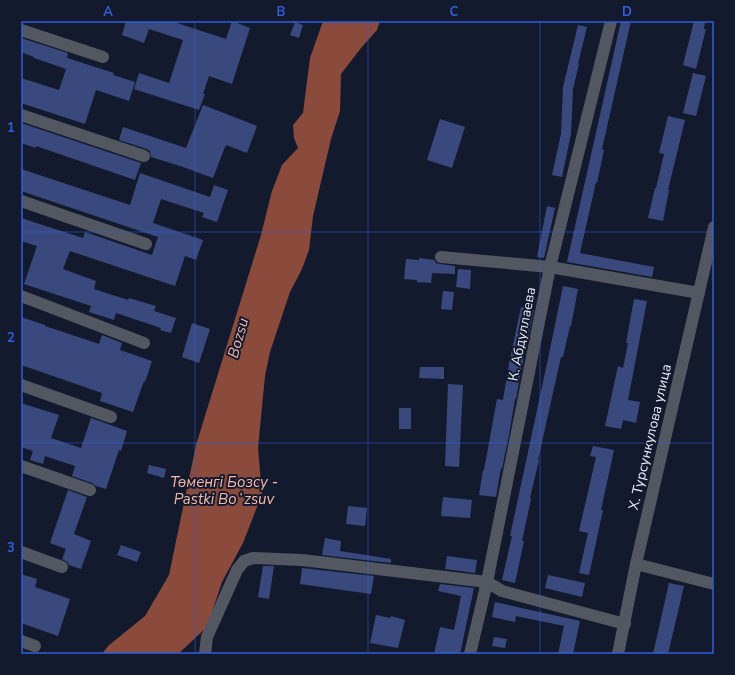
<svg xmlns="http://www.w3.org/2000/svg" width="735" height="675" font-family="'Nunito Sans',sans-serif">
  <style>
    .water { fill: #8a4b3c }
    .building { fill: #39497d }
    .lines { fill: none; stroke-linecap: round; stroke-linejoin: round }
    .minor { stroke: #535761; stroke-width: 12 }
    .grid { fill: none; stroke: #315edb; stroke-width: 1; stroke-opacity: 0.55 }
    .labels { text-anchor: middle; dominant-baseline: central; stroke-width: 4; stroke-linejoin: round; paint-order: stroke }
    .street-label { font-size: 14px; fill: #e8edfa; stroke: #141a2d }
    .water-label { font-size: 15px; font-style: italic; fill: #f5baab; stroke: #141a2d }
    .neatline { fill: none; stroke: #315edb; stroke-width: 1.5 }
    .grid-label { font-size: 13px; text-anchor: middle; font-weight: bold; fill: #315edb }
  </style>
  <rect width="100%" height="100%" fill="#141a2d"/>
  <path class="water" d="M 323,21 L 380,21 L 377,30 L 361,48 L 341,74 L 340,111 L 331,139 L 313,216 L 309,250 L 302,269 L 290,292 L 270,352 L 265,376 L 258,448 L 262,494 L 243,543 L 222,582 L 207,627 L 178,654 L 102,654 L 108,646 L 145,616 L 169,575 L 196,445 L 261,235 L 272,191 L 282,165 L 298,148 L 294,138 L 293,125 L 303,113 L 310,58 Z"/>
  <g class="building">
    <path d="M 126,21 L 171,21 L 226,39 L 232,21 L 250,28 L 232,84 L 209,76 L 203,94 L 205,94 L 199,110 L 134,89 L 139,73 L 169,83 L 183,40 L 149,29 L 144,43 L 122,35 Z"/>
    <path d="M 621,21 L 631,21 L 602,149 L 604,150 L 597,183 L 596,182 L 580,253 L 654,267 L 652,277 L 567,262 Z"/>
    <path d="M 694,21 L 705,21 L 704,29 L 706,29 L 696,69 L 683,65 Z"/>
    <path d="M 295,22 L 303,25 L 299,38 L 290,35 Z"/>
    <path d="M 578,25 L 587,27 L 578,64 L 579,64 L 573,89 L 571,134 L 562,177 L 552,175 L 561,134 L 563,87 Z"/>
    <path d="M 21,38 L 68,53 L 67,58 L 114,73 L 113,75 L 135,82 L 129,101 L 96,90 L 85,124 L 21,103 L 21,78 L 59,90 L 66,69 L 34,58 L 34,57 L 21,52 Z"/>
    <path d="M 693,73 L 706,76 L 696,116 L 683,113 Z"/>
    <path d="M 203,105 L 257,126 L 247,153 L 226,145 L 226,147 L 225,147 L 213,178 L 180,166 L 151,157 L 150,151 L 147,149 L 119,140 L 123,127 L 186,148 Z"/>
    <path d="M 668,116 L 685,120 L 668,190 L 669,190 L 663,221 L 648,218 L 655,188 L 656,188 L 664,154 L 659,153 Z"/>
    <path d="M 440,119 L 465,127 L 452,168 L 427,160 Z"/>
    <path d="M 21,123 L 141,163 L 135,180 L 36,146 L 36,148 L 21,143 Z"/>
    <path d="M 21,169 L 130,205 L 140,173 L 210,197 L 214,185 L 228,190 L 217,222 L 202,217 L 204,213 L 161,199 L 153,223 L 203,240 L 196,260 L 185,256 L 175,286 L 70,251 L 63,269 L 96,281 L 94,289 L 128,300 L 129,298 L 156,306 L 154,311 L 176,318 L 171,333 L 160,330 L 161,328 L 116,313 L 114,320 L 89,312 L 91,306 L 24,284 L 37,246 L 21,241 L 21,218 L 83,238 L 85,232 L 152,255 L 158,237 L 21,191 Z"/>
    <path d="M 547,206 L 555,208 L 544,258 L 537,257 Z"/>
    <path d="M 419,258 L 434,260 L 436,263 L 440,264 L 455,266 L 455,274 L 432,273 L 431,283 L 417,282 L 417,280 L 404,279 L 406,259 L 419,260 Z"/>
    <path d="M 458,269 L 471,270 L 470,289 L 456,287 Z"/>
    <path d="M 563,286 L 578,289 L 571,326 L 570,326 L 563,357 L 561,357 L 538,460 L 539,460 L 530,498 L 531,499 L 522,541 L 524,541 L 515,583 L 502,580 L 512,536 L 510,536 L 549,354 Z"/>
    <path d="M 443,291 L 454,292 L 452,310 L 441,309 Z"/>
    <path d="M 634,299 L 647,301 L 628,400 L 640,402 L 636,423 L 623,420 L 621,429 L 605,426 L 618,366 L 623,368 L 628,343 L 626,343 Z"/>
    <path d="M 521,307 L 534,310 L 520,376 L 516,399 L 515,399 L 509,435 L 502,469 L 501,468 L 496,497 L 479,495 L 483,470 L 484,470 L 497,399 L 503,400 L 509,364 Z"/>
    <path d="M 21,317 L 45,325 L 45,326 L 99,344 L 102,335 L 122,343 L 120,350 L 152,361 L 145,382 L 144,381 L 133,412 L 100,401 L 102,393 L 21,365 Z"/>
    <path d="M 192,323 L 210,329 L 199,363 L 182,357 Z"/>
    <path d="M 420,367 L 444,367 L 444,379 L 419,378 Z"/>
    <path d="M 448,384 L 463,385 L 459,467 L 445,466 Z"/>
    <path d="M 21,403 L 59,415 L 51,438 L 81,448 L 91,418 L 127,431 L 121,451 L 119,450 L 106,489 L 96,486 L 92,483 L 72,476 L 75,466 L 45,456 L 43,464 L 30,460 L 33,451 L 21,447 Z"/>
    <rect x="399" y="408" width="12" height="21"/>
    <path d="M 593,446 L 614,450 L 601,510 L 603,510 L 589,575 L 579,573 L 588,533 L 579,531 L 596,457 L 590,456 Z"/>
    <path d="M 149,465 L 166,469 L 164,478 L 147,473 Z"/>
    <path d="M 68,490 L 87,497 L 74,534 L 91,541 L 81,569 L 69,565 L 67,562 L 62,559 L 66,549 L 50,543 Z"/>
    <path d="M 443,497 L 472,500 L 470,518 L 441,516 Z"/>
    <path d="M 348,506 L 367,508 L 365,526 L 346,524 Z"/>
    <path d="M 325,538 L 341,541 L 340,551 L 391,559 L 391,563 L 322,555 Z"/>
    <path d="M 121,545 L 141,552 L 137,562 L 117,555 Z"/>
    <path d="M 447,556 L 477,560 L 475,573 L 445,569 Z"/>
    <path d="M 263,566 L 274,566 L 269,599 L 258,597 Z"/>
    <path d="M 302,568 L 374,576 L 371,594 L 300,584 Z"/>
    <path d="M 21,574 L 37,579 L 35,587 L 70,599 L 58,636 L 21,623 Z"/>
    <path d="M 548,575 L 585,583 L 582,597 L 545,588 Z"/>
    <path d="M 669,583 L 684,586 L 668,654 L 653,654 Z"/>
    <path d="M 440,584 L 474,588 L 460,654 L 434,654 L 440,627 L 454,630 L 461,596 L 438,591 Z"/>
    <path d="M 495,602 L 580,621 L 573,654 L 558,654 L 564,626 L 516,616 L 515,622 L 492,617 Z"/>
    <path d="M 376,615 L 390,618 L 391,616 L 405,620 L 398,648 L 370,643 Z"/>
    <path d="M 494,637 L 507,639 L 505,648 L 492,646 Z"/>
  </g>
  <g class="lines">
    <g class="minor">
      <path d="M 21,30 L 103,57"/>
      <path d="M 21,115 L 144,156"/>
      <path d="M 21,201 L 146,244"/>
      <path d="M 441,257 L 550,267 L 699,293"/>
      <path d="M 21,296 L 144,343"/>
      <path d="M 21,385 L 111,417"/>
      <path d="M 21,466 L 90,490"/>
      <path d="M 21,552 L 62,567"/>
      <path d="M 636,564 L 714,584"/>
      <path d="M 21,641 L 35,646"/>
      <path d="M 205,654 L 207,637 L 237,570 L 244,561 L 253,558 L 302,560 L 487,582 L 502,591 L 625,624"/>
      <path d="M 470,654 L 487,582 L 550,267 L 611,21"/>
      <path d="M 618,654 L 636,564 L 714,227"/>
    </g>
  </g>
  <path class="grid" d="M 195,21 L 195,654M 368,21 L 368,654M 540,21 L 540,654M 21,232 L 714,232M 21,443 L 714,443"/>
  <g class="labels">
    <g class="street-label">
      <text transform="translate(522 334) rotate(-79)">К. Абдуллаева</text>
      <text transform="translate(650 437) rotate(-77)">Х. Турсункулова улица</text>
    </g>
    <g class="water-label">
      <text transform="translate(238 338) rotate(-74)">Bozsu</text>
      <text x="224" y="482">Төменгі Бозсу -<tspan x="224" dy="17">Pastki Boʻzsuv</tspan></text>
    </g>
  </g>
  <rect width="735" height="675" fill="none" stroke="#141a2d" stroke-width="44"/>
  <rect x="22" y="22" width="691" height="631" class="neatline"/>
  <g class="grid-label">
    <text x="108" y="16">A</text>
    <text x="281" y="16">B</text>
    <text x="454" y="16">C</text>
    <text x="627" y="16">D</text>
    <text x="11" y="132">1</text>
    <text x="11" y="342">2</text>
    <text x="11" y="552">3</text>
  </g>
</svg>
